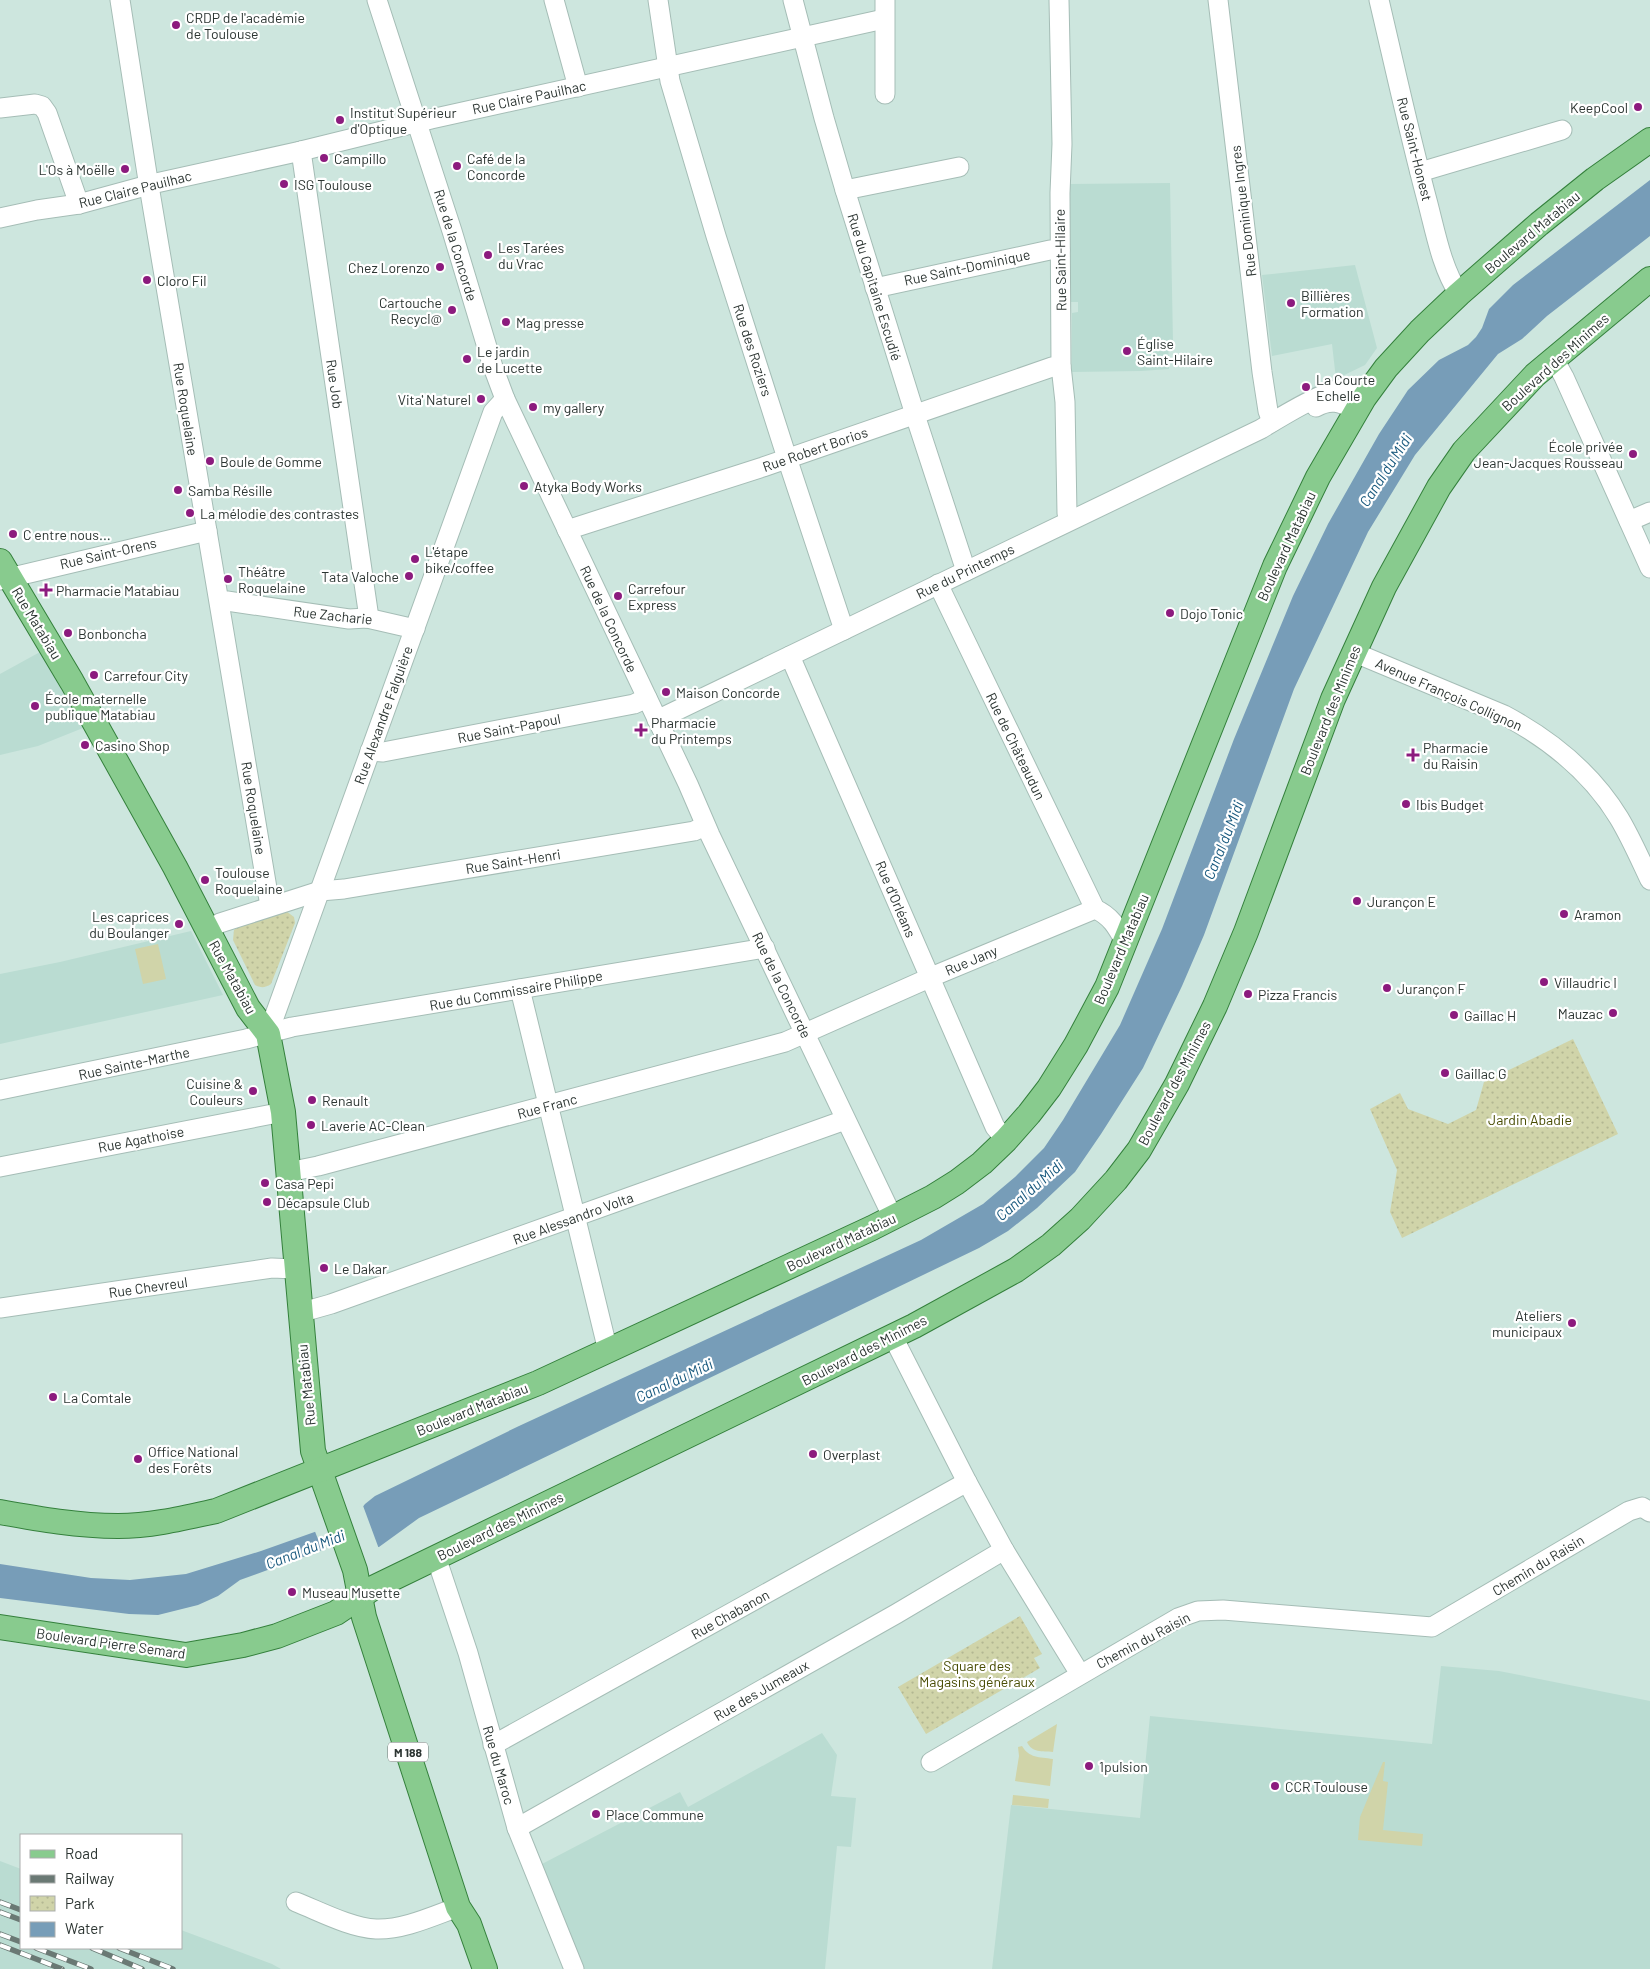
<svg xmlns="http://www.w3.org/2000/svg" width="1650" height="1969" font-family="Barlow,sans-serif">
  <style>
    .built { fill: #badcd2 }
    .green { fill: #d0d4a9 }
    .park { fill: url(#park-dots) }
    .water { fill: #779db8 }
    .pier { fill: #cde6de }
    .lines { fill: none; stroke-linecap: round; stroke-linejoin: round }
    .minor-casing { stroke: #a5bdb6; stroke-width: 21 }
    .major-casing { stroke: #34803c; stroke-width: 26 }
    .minor { stroke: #fff; stroke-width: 19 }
    .major { stroke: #88cb8e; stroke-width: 24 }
    .rail-casing { stroke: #6a7974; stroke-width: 5.5 }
    .rail { stroke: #fff; stroke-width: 4; stroke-dasharray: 11; stroke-linecap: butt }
    .poi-dot { fill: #8c1b7e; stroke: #fff; stroke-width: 2 }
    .labels { text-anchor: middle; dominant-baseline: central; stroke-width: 4.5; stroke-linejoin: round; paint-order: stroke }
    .shield { fill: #fff; stroke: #6b7270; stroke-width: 1 }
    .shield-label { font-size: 12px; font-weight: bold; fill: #2c3532 }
    .poi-label { font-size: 14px; fill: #2c3532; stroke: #fff; text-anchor: start }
    .street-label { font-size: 14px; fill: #2c3532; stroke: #fff }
    .park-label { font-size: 14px; fill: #494d04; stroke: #fff }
    .water-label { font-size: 15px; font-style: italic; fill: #18597e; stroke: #fff }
  </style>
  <defs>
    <pattern id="park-dots" width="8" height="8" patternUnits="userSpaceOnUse" patternTransform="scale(1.25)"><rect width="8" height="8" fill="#d0d4a9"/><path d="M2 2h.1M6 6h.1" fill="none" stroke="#b3b792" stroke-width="1.8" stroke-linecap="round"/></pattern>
  </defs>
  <rect width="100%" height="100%" fill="#cde6de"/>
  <g class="built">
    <path d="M 1170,183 L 1173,343 L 1168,344 L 1169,369 L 1141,371 L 1072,372 L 1072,313 L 1078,312 L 1078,302 L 1071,302 L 1070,184 Z"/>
    <path d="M 1355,265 L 1377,348 L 1365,365 L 1336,379 L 1332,344 L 1272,356 L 1262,275 Z"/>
    <path d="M 40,652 L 83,728 L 38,746 L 0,755 L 0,674 Z"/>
    <path d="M 191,931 L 223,995 L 0,1044 L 0,974 L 60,962 Z"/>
    <path d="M 1441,1666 L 1499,1671 L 1650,1701 L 1650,1969 L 992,1969 L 1011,1805 L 1140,1818 L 1150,1716 L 1432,1744 Z"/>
    <path d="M 822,1733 L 837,1755 L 831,1796 L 856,1798 L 851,1847 L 837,1846 L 825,1969 L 584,1969 L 542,1864 L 680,1792 L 688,1807 Z"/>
    <path d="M 0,1861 L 21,1869 L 21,1948 L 181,1948 L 181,1930 L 272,1964 L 281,1969 L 0,1969 Z"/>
  </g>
  <g class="green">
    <path d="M 158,944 L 166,979 L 143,984 L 135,949 Z"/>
    <path d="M 1057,1724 L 1053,1752 C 1042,1751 1032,1753 1027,1742 Z"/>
    <path d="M 1022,1746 C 1029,1758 1039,1757 1053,1759 L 1050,1786 L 1015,1781 L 1019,1756 L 1018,1747 Z"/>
    <path d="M 1383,1762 L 1385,1762 L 1383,1781 L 1388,1782 L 1383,1830 L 1423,1834 L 1422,1846 L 1358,1840 L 1360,1817 Z"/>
    <path d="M 1013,1795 L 1049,1799 L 1048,1808 L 1012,1805 Z"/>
  </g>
  <g class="park">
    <path d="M 286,911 L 294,917 L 295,923 L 271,984 C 265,988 261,988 255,985 L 233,940 L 234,930 L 238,927 Z"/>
    <path d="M 1573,1039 L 1618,1134 L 1402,1238 L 1390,1212 L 1397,1170 L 1370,1109 L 1400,1093 L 1408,1109 L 1448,1124 L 1476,1110 L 1484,1082 Z"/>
    <path d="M 1020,1616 L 1042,1654 L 1034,1658 L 1040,1668 L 926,1734 L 898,1687 Z"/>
  </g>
  <path class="water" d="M 1650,180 L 1650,236 L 1547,316 L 1522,339 L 1498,354 L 1415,455 L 1368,532 L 1294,689 L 1204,935 L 1182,986 L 1143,1068 L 1101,1134 L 1075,1172 L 1037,1208 L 1008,1231 L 979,1248 L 419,1518 L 379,1547 L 322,1550 L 240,1580 L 218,1596 L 198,1605 L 158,1615 L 129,1614 L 0,1598 L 0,1564 L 91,1578 L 130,1580 L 186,1574 L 261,1551 L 354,1518 L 365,1504 L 375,1496 L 519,1426 L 921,1240 L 983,1204 L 1015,1177 L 1044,1148 L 1063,1120 L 1120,1025 L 1162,929 L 1234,739 L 1293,596 L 1328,524 L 1379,434 L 1408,390 L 1439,360 L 1468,345 L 1476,337 L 1482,328 L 1489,309 L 1513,285 Z"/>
  <path class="pier" d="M 362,1503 L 379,1549 L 323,1552 L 314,1529 L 353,1516 Z"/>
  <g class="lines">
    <g class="minor-casing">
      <g id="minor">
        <path d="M 120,0 L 147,174 L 270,906"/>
        <path d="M 377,0 L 452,231 L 493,367 L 505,399 L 688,784 L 710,835 L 893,1218"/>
        <path d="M 554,0 L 578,87"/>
        <path d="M 658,0 L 670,81 L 716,236 L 787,458 L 844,630"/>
        <path d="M 793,0 L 824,118 L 845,190 L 917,421 L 966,571"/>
        <path d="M 885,0 L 885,94"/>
        <path d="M 1059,0 L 1062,144 L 1060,193 L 1061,366 L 1065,402 L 1067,513 L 1070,520"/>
        <path d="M 1218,0 L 1262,372 L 1268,411 L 1272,422"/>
        <path d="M 1379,0 C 1395,68 1410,137 1428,204 C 1436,235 1442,268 1459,294"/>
        <path d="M 0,108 L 35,104 L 42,106 L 47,113 L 79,204"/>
        <path d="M 301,151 L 368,611 L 367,618"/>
        <path d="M 1420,172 L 1562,130"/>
        <path d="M 845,190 L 959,167"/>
        <path d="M 0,218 L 37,210 L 79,204 L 156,183 L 301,151 L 431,119 L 884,19"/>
        <path d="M 875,288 L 1050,250 L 1060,250"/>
        <path d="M 1554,359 L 1564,377 L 1650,568"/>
        <path d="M 1316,407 C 1332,398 1341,403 1357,410"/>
        <path d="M 1629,521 L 1650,512"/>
        <path d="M 567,530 L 763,467 L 1052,367 L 1061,366"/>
        <path d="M 0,580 L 207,531"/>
        <path d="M 938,584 L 1095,909"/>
        <path d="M 220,602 L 227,601 L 349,619 L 367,618 L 415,629"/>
        <path d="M 1353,652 L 1504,715 C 1551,740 1591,772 1619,818 C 1631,838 1640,859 1650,880"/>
        <path d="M 790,656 L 995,1127 L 1006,1140"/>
        <path d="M 657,720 L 1261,429 C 1274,421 1334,384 1347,388 C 1353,390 1359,395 1364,398"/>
        <path d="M 370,751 L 383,752 L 634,704 L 647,698"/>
        <path d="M 207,930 L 220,923 L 320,891 L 344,889 L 694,831 L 705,826"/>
        <path d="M 520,989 L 608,1351"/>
        <path d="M 268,1034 L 493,412 L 505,399"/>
        <path d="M 0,1090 L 246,1039 L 292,1027 L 765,948"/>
        <path d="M 0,1167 L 283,1112"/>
        <path d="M 288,1172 L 318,1166 L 785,1042 L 936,975 L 1095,909 C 1111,916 1117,927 1125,942"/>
        <path d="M 0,1308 L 272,1268 L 295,1269"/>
        <path d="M 299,1313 L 331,1304 L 845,1120"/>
        <path d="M 893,1337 L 967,1482 L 1004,1550 L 1080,1674"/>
        <path d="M 436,1557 L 468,1653 L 517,1828 L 574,1969"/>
        <path d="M 493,1745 L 967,1482"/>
        <path d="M 931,1762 L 1178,1618 L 1198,1611 L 1223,1610 L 1432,1627 L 1629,1511 L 1642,1507 L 1650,1512"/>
        <path d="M 517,1828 L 896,1614 L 1004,1550"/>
        <path d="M 296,1902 C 319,1911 351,1928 376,1929 C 403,1930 433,1916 458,1907"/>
      </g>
    </g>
    <g class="major-casing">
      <g id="major">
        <path d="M 0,561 L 72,682 L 175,867 L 248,1008 L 268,1034 L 283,1112 L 313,1451 L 355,1570 L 364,1617 L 458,1907 L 469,1924 L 485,1969"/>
        <path d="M 0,1512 C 39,1519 78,1526 118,1526 C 151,1526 184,1518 216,1511 L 538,1383 L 872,1228 L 933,1197 L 957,1182 L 982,1163 L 1006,1140 L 1029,1114 L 1049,1088 L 1076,1045 L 1107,987 L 1275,566 L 1318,477 L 1364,398 L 1386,368 L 1420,331 L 1459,294 L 1539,224 L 1595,179 L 1650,140"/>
        <path d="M 0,1627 L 186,1655 L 243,1645 L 277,1636 L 336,1613 L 373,1588 L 914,1326 L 1016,1270 L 1051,1245 L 1080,1219 L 1116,1180 L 1139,1150 L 1177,1084 L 1215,1006 L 1246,932 L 1333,699 L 1384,587 L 1439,487 L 1464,451 L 1535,375 L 1650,279"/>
      </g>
    </g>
    <use href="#minor" class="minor"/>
    <use href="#major" class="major"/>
    <g class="rail-casing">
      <g id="rail">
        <path d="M 0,1902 L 21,1910"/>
        <path d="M 0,1912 L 21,1920"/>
        <path d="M 0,1934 L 21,1942"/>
        <path d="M 0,1945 L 62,1969"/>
        <path d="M 36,1948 L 91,1969"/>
        <path d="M 92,1948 L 142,1969"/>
        <path d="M 119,1948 L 173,1969"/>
      </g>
    </g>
    <use href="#rail" class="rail"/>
  </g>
  <g class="poi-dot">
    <circle cx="176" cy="25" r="5"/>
    <circle cx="1638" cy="107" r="5"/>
    <circle cx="340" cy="120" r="5"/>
    <circle cx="324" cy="158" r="5"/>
    <circle cx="457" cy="166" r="5"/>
    <circle cx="125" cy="169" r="5"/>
    <circle cx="284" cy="184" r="5"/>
    <circle cx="488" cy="255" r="5"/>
    <circle cx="440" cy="267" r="5"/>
    <circle cx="147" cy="280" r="5"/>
    <circle cx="1291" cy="303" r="5"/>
    <circle cx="452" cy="310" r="5"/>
    <circle cx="506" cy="322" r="5"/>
    <circle cx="1127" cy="351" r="5"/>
    <circle cx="467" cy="359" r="5"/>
    <circle cx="1306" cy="387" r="5"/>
    <circle cx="481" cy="399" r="5"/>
    <circle cx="533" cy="407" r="5"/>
    <circle cx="1633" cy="454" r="5"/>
    <circle cx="210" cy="461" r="5"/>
    <circle cx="524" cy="486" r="5"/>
    <circle cx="178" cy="490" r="5"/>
    <circle cx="190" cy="513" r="5"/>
    <circle cx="13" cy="534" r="5"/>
    <circle cx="415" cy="559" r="5"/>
    <circle cx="409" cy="576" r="5"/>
    <circle cx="228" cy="579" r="5"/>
    <path d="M43.5 582.5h5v5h5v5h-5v5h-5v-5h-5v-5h5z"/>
    <circle cx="618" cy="596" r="5"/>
    <circle cx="1170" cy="613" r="5"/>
    <circle cx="68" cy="633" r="5"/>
    <circle cx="94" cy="675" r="5"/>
    <circle cx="666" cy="692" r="5"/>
    <circle cx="35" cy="706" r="5"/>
    <path d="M638.5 722.5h5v5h5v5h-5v5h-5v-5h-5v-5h5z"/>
    <circle cx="85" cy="745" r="5"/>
    <path d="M1410.5 747.5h5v5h5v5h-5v5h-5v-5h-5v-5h5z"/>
    <circle cx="1406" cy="804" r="5"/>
    <circle cx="205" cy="880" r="5"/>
    <circle cx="1357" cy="901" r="5"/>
    <circle cx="1564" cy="914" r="5"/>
    <circle cx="179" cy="924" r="5"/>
    <circle cx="1544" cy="982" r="5"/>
    <circle cx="1387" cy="988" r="5"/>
    <circle cx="1248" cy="994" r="5"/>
    <circle cx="1613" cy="1013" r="5"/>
    <circle cx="1454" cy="1015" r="5"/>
    <circle cx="1445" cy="1073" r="5"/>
    <circle cx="253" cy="1091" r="5"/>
    <circle cx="312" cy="1100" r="5"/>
    <circle cx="311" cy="1125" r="5"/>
    <circle cx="265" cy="1183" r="5"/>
    <circle cx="267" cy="1202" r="5"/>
    <circle cx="324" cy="1268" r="5"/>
    <circle cx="1572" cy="1323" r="5"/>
    <circle cx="53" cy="1397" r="5"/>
    <circle cx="813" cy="1454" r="5"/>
    <circle cx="138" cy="1459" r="5"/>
    <circle cx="292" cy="1592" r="5"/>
    <circle cx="1089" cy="1766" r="5"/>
    <circle cx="1275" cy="1786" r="5"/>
    <circle cx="596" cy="1814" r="5"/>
  </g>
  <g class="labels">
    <rect class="shield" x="388" y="1742.5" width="40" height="19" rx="4"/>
    <g class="shield-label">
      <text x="408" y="1752">M 188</text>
    </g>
    <g class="poi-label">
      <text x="186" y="17">CRDP de l'académie<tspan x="186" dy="16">de Toulouse</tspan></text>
      <text x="1628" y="107" text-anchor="end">KeepCool</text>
      <text x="350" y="112">Institut Supérieur<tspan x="350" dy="16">d'Optique</tspan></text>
      <text x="334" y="158">Campillo</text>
      <text x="467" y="158">Café de la<tspan x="467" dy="16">Concorde</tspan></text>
      <text x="115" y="169" text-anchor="end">L'Os à Moëlle</text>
      <text x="294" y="184">ISG Toulouse</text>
      <text x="498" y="247">Les Tarées<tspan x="498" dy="16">du Vrac</tspan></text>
      <text x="430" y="267" text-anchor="end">Chez Lorenzo</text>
      <text x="157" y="280">Cloro Fil</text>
      <text x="1301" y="295">Billières<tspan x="1301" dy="16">Formation</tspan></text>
      <text x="442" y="302" text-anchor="end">Cartouche<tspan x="442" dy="16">Recycl@</tspan></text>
      <text x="516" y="322">Mag presse</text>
      <text x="1137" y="343">Église<tspan x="1137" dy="16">Saint-Hilaire</tspan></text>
      <text x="477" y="351">Le jardin<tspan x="477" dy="16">de Lucette</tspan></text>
      <text x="1316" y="379">La Courte<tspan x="1316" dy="16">Echelle</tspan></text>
      <text x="471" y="399" text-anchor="end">Vita' Naturel</text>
      <text x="543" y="407">my gallery</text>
      <text x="1623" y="446" text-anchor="end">École privée<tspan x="1623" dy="16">Jean-Jacques Rousseau</tspan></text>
      <text x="220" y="461">Boule de Gomme</text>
      <text x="534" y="486">Atyka Body Works</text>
      <text x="188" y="490">Samba Résille</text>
      <text x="200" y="513">La mélodie des contrastes</text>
      <text x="23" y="534">C entre nous...</text>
      <text x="425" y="551">L'étape<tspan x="425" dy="16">bike/coffee</tspan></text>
      <text x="238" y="571">Théâtre<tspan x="238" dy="16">Roquelaine</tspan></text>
      <text x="399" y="576" text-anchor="end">Tata Valoche</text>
      <text x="628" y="588">Carrefour<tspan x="628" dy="16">Express</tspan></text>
      <text x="56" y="590">Pharmacie Matabiau</text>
      <text x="1180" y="613">Dojo Tonic</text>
      <text x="78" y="633">Bonboncha</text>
      <text x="104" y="675">Carrefour City</text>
      <text x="676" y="692">Maison Concorde</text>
      <text x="45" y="698">École maternelle<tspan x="45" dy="16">publique Matabiau</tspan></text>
      <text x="651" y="722">Pharmacie<tspan x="651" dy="16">du Printemps</tspan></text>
      <text x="95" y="745">Casino Shop</text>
      <text x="1423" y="747">Pharmacie<tspan x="1423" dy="16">du Raisin</tspan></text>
      <text x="1416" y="804">Ibis Budget</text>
      <text x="215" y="872">Toulouse<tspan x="215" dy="16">Roquelaine</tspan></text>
      <text x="1367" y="901">Jurançon E</text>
      <text x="1574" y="914">Aramon</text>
      <text x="169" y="916" text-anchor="end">Les caprices<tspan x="169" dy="16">du Boulanger</tspan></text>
      <text x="1554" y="982">Villaudric I</text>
      <text x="1397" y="988">Jurançon F</text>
      <text x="1258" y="994">Pizza Francis</text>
      <text x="1603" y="1013" text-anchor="end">Mauzac</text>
      <text x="1464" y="1015">Gaillac H</text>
      <text x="1455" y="1073">Gaillac G</text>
      <text x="243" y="1083" text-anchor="end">Cuisine &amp;<tspan x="243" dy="16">Couleurs</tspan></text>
      <text x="322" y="1100">Renault</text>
      <text x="321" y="1125">Laverie AC-Clean</text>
      <text x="275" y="1183">Casa Pepi</text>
      <text x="277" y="1202">Décapsule Club</text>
      <text x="334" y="1268">Le Dakar</text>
      <text x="1562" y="1315" text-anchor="end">Ateliers<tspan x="1562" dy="16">municipaux</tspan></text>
      <text x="63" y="1397">La Comtale</text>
      <text x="148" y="1451">Office National<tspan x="148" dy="16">des Forêts</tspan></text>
      <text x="823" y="1454">Overplast</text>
      <text x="302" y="1592">Museau Musette</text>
      <text x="1099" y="1766">1pulsion</text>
      <text x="1285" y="1786">CCR Toulouse</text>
      <text x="606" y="1814">Place Commune</text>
    </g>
    <g class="street-label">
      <text transform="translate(529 97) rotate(-12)">Rue Claire Pauilhac</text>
      <text transform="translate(1415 149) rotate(76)">Rue Saint-Honest</text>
      <text transform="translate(135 189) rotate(-14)">Rue Claire Pauilhac</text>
      <text transform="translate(1243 211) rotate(-97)">Rue Dominique Ingres</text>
      <text transform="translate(1532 232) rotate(-40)">Boulevard Matabiau</text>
      <text transform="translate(456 245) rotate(73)">Rue de la Concorde</text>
      <text transform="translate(1060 260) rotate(-91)">Rue Saint-Hilaire</text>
      <text transform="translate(967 267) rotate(-12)">Rue Saint-Dominique</text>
      <text transform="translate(875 287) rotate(73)">Rue du Capitaine Escudié</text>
      <text transform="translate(753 350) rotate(72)">Rue des Roziers</text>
      <text transform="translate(1555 362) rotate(-42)">Boulevard des Minimes</text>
      <text transform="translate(335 384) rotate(82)">Rue Job</text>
      <text transform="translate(186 409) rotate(81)">Rue Roquelaine</text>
      <text transform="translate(815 449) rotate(-19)">Rue Robert Borios</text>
      <text transform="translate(1286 546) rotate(-65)">Boulevard Matabiau</text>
      <text transform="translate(108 553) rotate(-13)">Rue Saint-Orens</text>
      <text transform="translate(965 571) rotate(-26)">Rue du Printemps</text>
      <text transform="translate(333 615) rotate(6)">Rue Zacharie</text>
      <text transform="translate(609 619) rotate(65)">Rue de la Concorde</text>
      <text transform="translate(37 623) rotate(59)">Rue Matabiau</text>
      <text transform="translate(1449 694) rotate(24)">Avenue François Collignon</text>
      <text transform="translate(1330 710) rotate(-68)">Boulevard des Minimes</text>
      <text transform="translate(383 715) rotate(-70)">Rue Alexandre Falguière</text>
      <text transform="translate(509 728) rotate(-11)">Rue Saint-Papoul</text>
      <text transform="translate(1016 746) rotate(64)">Rue de Châteaudun</text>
      <text transform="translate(254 808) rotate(81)">Rue Roquelaine</text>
      <text transform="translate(513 861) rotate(-9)">Rue Saint-Henri</text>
      <text transform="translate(896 899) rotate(67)">Rue d'Orléans</text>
      <text transform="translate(1121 949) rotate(-67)">Boulevard Matabiau</text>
      <text transform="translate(971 960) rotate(-23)">Rue Jany</text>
      <text transform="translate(233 977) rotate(61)">Rue Matabiau</text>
      <text transform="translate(782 985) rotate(64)">Rue de la Concorde</text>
      <text transform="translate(516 990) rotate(-10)">Rue du Commissaire Philippe</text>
      <text transform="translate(134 1063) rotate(-12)">Rue Sainte-Marthe</text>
      <text transform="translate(1174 1083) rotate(-62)">Boulevard des Minimes</text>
      <text transform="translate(547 1106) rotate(-15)">Rue Franc</text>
      <text transform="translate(141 1139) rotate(-11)">Rue Agathoise</text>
      <text transform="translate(573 1218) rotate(-20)">Rue Alessandro Volta</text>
      <text transform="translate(841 1242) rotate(-25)">Boulevard Matabiau</text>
      <text transform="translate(148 1287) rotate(-8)">Rue Chevreul</text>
      <text transform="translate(864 1350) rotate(-27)">Boulevard des Minimes</text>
      <text transform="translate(306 1385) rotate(-96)">Rue Matabiau</text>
      <text transform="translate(472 1409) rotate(-22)">Boulevard Matabiau</text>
      <text transform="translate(500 1526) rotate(-26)">Boulevard des Minimes</text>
      <text transform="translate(1538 1565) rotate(-31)">Chemin du Raisin</text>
      <text transform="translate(730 1614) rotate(-29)">Rue Chabanon</text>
      <text transform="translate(1143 1640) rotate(-28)">Chemin du Raisin</text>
      <text transform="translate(111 1643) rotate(8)">Boulevard Pierre Semard</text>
      <text transform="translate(761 1690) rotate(-30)">Rue des Jumeaux</text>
      <text transform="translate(499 1765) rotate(74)">Rue du Maroc</text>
    </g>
    <g class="park-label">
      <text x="1530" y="1119">Jardin Abadie</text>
      <text x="977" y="1665">Square des<tspan x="977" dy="16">Magasins généraux</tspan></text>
    </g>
    <g class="water-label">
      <text transform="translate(1385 470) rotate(-57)">Canal du Midi</text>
      <text transform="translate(1223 840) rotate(-68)">Canal du Midi</text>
      <text transform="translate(1029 1190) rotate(-41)">Canal du Midi</text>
      <text transform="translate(674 1380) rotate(-25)">Canal du Midi</text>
      <text transform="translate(305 1549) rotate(-21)">Canal du Midi</text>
    </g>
  </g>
  <rect x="20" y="1834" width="162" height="115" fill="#ffffff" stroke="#abaead"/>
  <rect x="30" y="1850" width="25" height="8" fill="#88cb8e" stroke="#abaead"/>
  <text x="65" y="1859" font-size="15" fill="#2c3532">Road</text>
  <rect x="30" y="1875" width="25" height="8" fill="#6a7974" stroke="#abaead"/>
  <text x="65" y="1884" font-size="15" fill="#2c3532">Railway</text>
  <rect x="30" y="1896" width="25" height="15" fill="url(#park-dots)" stroke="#abaead"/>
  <text x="65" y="1909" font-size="15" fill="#2c3532">Park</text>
  <rect x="30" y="1922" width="25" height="15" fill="#779db8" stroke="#abaead"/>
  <text x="65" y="1934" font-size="15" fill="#2c3532">Water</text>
</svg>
